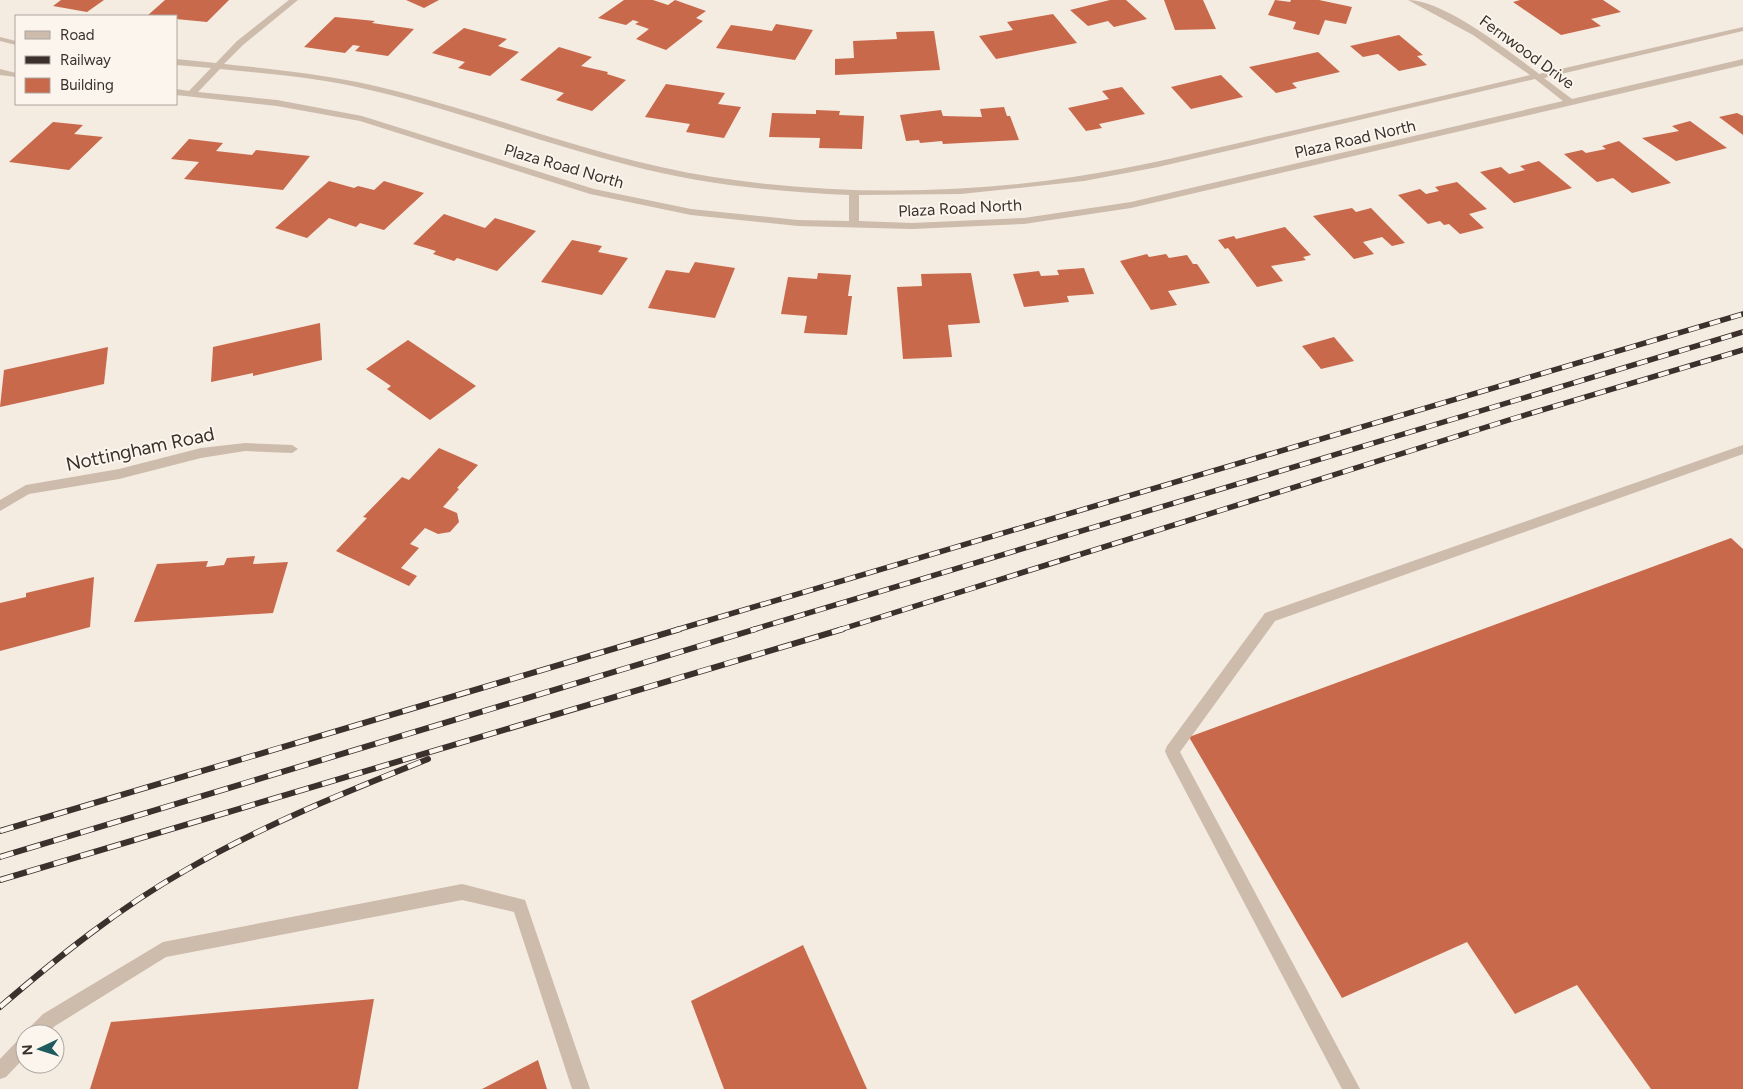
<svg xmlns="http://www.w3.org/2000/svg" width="1743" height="1089" font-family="Figtree,sans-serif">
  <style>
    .building { fill: #c8694b }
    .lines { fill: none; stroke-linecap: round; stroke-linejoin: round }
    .minor { fill: #cdbbac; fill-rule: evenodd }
    .rail-far1-casing { stroke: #3b302b; stroke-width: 5.5 }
    .rail-casing { stroke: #3b302b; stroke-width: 6 }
    .rail-far1 { stroke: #fbf5ee; stroke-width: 4; stroke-dasharray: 11; stroke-linecap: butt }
    .rail { stroke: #fbf5ee; stroke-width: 4.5; stroke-dasharray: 14; stroke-linecap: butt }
    .labels { text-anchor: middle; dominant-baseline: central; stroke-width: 4; stroke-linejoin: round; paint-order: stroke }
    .far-street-label { font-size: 16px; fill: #3b302b; stroke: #fbf5ee }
    .street-label { font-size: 19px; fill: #3b302b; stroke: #fbf5ee }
  </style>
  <rect width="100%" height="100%" fill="#f4ebe1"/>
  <g class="building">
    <path d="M 61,0 L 104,0 L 87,12 L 53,6 Z"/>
    <path d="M 165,0 L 229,0 L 207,22 L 176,19 L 176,16 L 147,16 Z"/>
    <path d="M 406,0 L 439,0 L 424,8 Z"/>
    <path d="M 624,0 L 653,0 L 668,5 L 675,0 L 706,11 L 696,18 L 703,21 L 666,50 L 636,39 L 649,29 L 635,24 L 639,22 L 633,20 L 626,25 L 598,18 Z"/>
    <path d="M 1110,0 L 1126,0 L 1147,19 L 1114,27 L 1108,21 L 1088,26 L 1070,10 Z"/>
    <path d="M 1164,0 L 1203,0 L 1216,29 L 1175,30 Z"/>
    <path d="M 1275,0 L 1290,2 L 1291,0 L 1319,0 L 1352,7 L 1346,24 L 1325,20 L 1319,35 L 1293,29 L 1296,22 L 1268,15 Z"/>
    <path d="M 1520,0 L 1603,0 L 1621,12 L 1591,19 L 1601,26 L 1561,35 L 1513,2 Z"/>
    <path d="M 1053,14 L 1077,43 L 996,59 L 979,36 L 1013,30 L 1007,22 Z"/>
    <path d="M 335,17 L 375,21 L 372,23 L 414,29 L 388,56 L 355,51 L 360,46 L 353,45 L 345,53 L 304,47 Z"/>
    <path d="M 776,24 L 813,30 L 795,60 L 716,48 L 731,25 L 772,31 Z"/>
    <path d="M 464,28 L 507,39 L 498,46 L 519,52 L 490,76 L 458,68 L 465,62 L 432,53 Z"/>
    <path d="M 934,31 L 940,70 L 835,75 L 835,59 L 854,58 L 853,41 L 897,39 L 896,32 Z"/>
    <path d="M 1399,35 L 1423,55 L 1417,56 L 1427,65 L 1399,71 L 1378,54 L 1363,57 L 1350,46 Z"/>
    <path d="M 559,47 L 592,57 L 581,66 L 608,72 L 607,74 L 626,80 L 592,111 L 556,100 L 564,93 L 520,80 Z"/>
    <path d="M 1318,52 L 1340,72 L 1292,83 L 1297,88 L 1276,93 L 1249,67 Z"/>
    <path d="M 1221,75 L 1243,97 L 1191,109 L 1171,87 Z"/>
    <path d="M 666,84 L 725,93 L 718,104 L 741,107 L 724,138 L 686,132 L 690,124 L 645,117 Z"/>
    <path d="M 1122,87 L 1145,114 L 1099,124 L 1102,128 L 1086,131 L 1068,108 L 1109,99 L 1102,91 Z"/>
    <path d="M 1004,107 L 1007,116 L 1010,116 L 1019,140 L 943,144 L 942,141 L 920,143 L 919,140 L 906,141 L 900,115 L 941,110 L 943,116 L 982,117 L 980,109 Z"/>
    <path d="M 816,110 L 840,111 L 839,115 L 864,116 L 862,149 L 819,148 L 820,138 L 769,137 L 772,113 L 816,114 Z"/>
    <path d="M 1737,113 L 1743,116 L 1743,135 L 1719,117 Z"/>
    <path d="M 1690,121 L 1727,148 L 1676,161 L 1642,138 L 1679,131 L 1672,126 Z"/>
    <path d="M 53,122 L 83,125 L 74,134 L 103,137 L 69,170 L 9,162 Z"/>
    <path d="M 189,139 L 223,143 L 216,151 L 252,155 L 256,150 L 310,156 L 283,190 L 184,179 L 199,162 L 171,159 Z"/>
    <path d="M 1619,141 L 1671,183 L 1632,193 L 1613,178 L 1597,182 L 1564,154 L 1582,150 L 1586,153 L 1606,149 L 1602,146 Z"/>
    <path d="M 1539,161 L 1572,188 L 1514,203 L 1480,172 L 1501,167 L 1509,174 L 1525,170 L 1520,166 Z"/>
    <path d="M 329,181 L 354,188 L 358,186 L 374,190 L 384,181 L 424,193 L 384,230 L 360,223 L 356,227 L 329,218 L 307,238 L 275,228 Z"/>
    <path d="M 1457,182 L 1487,209 L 1469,214 L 1484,228 L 1460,234 L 1449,224 L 1444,225 L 1440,221 L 1428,224 L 1398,195 L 1420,189 L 1426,194 L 1439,191 L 1435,187 Z"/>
    <path d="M 1352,208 L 1356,212 L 1371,208 L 1405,243 L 1392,246 L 1382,237 L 1363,242 L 1374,254 L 1354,259 L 1313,216 Z"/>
    <path d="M 444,214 L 485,228 L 495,218 L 536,231 L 497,271 L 457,258 L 454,261 L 433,254 L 436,251 L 413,244 Z"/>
    <path d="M 1285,227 L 1311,255 L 1303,257 L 1306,260 L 1271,266 L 1283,281 L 1257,287 L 1228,248 L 1225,249 L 1218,240 L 1234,236 L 1236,239 Z"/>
    <path d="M 572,240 L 602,246 L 598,252 L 628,258 L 602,295 L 541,282 Z"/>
    <path d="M 1147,254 L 1149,257 L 1166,254 L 1169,258 L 1187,255 L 1193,264 L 1197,264 L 1210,283 L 1168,291 L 1177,305 L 1151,310 L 1120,261 Z"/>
    <path d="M 695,262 L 735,268 L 715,318 L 648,308 L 666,270 L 689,273 Z"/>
    <path d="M 1084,268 L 1094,294 L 1067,296 L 1069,302 L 1024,307 L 1013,274 L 1039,271 L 1041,276 L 1059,275 L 1057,270 Z"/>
    <path d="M 818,273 L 851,275 L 848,296 L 852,296 L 847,335 L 804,333 L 807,316 L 781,314 L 788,277 L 817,279 Z"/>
    <path d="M 971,273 L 980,323 L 948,325 L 952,357 L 903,359 L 897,287 L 922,286 L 921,274 Z"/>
    <path d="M 320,323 L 322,360 L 253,376 L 253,373 L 211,382 L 213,347 Z"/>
    <path d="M 1334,337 L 1354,361 L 1321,369 L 1302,346 Z"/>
    <path d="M 408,340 L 476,386 L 430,420 L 387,389 L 391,386 L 366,369 Z"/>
    <path d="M 108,347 L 104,384 L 0,407 L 4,370 Z"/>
    <path d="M 439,448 L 478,465 L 457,488 L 459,489 L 443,507 L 457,513 L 459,522 L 450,532 L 438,534 L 425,528 L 410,544 L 419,548 L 401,568 L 417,576 L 409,586 L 336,551 L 367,518 L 363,517 L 402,477 L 409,480 Z"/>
    <path d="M 1731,538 L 1743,549 L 1743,1089 L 1651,1089 L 1577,985 L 1515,1014 L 1467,942 L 1342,998 L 1189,737 Z"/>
    <path d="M 255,556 L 253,564 L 288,562 L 273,613 L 134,622 L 157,564 L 208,561 L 206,567 L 224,565 L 227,558 Z"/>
    <path d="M 94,577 L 90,627 L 0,651 L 0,603 L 26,597 L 26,593 Z"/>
    <path d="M 803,945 L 867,1089 L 724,1089 L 691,1001 Z"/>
    <path d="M 374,999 L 358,1089 L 90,1089 L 111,1022 Z"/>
    <path d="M 538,1060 L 547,1089 L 482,1089 Z"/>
  </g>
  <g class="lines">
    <g class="minor">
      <path d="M 289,0 L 298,0 L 243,45 L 224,64 C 282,70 340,76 396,91 C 502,118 604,160 713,177 C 831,195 954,195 1073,177 C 1134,168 1195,153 1256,139 C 1348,118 1439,97 1530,75 L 1473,35 L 1408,0 C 1444,0 1510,52 1539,74 L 1743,27 L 1743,31 L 1544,78 L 1572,99 L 1743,59 L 1743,65 L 1131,208 L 1024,224 L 912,229 L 798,226 L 691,215 L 590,194 L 360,121 L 277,106 L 176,95 L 176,89 L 189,91 L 211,68 L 176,65 L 176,59 L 216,63 L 237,41 ZM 220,69 C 270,74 321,78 370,90 C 457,110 541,143 628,165 C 700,184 775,192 849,195 L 849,221 L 798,220 L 691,209 L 594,189 L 362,116 L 277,100 L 198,92 ZM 1535,79 L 1563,101 L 1131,202 L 1024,218 L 912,223 L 859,221 L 859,195 L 961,194 L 1084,181 L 1158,167 Z"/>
      <path d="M 0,37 L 16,41 L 16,45 L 0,41 Z"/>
      <path d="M 0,69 L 16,73 L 16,77 L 0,75 Z"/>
      <path d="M 245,443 L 292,445 L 298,449 L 292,453 L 245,451 L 201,458 L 119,479 L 29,494 L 0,511 L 0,500 L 26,485 L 119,469 L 201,448 Z"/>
      <path d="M 1743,445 L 1743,454 L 1275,621 L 1180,752 L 1360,1089 L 1342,1089 L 1167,756 L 1165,751 L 1167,746 L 1265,613 Z"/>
      <path d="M 462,884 L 525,900 L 590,1089 L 572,1089 L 514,912 L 462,900 L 166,957 L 55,1026 L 47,1034 L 27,1034 L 29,1028 L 43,1014 L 163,942 Z"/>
      <path d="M 25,1037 L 25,1057 L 6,1077 L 0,1079 L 0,1059 L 19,1039 Z"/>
    </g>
    <g class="rail-far1-casing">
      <g id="rail-far1">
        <path d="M 676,630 L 1743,314"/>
        <path d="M 752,630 L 1743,332"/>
        <path d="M 839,630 L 1512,419 L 1743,350"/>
      </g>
    </g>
    <g class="rail-casing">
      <g id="rail">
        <path d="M 0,831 L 680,629"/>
        <path d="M 0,857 L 756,629"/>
        <path d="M 0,880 L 843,629"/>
        <path d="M 0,1007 C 58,957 119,908 186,870 C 263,825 346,792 428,759"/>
      </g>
    </g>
    <use href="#rail-far1" class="rail-far1"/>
    <use href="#rail" class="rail"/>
  </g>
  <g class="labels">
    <g class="far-street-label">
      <text transform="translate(1527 52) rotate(36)">Fernwood Drive</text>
      <text transform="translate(1355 139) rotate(-13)">Plaza Road North</text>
      <text transform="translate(564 166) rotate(16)">Plaza Road North</text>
      <text transform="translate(960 208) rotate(-3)">Plaza Road North</text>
    </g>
    <g class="street-label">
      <text transform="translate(140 449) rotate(-12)">Nottingham Road</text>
    </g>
  </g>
  <rect x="15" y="15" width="162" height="90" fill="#fbf5ee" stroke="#aea6a0"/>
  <rect x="25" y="31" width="25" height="8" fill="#cdbbac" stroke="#aea6a0"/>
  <text x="60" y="40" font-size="15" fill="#3b302b">Road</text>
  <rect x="25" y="56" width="25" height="8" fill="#3b302b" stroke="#aea6a0"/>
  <text x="60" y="65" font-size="15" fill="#3b302b">Railway</text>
  <rect x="25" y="78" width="25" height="15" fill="#c8694b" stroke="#aea6a0"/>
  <text x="60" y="90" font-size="15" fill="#3b302b">Building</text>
  <g transform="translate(40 1049) rotate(266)"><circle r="24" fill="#fbf5ee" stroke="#aea6a0"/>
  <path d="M0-4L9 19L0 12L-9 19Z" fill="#1f5a5e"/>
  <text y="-8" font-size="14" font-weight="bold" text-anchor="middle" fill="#3b302b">N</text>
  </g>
</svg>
